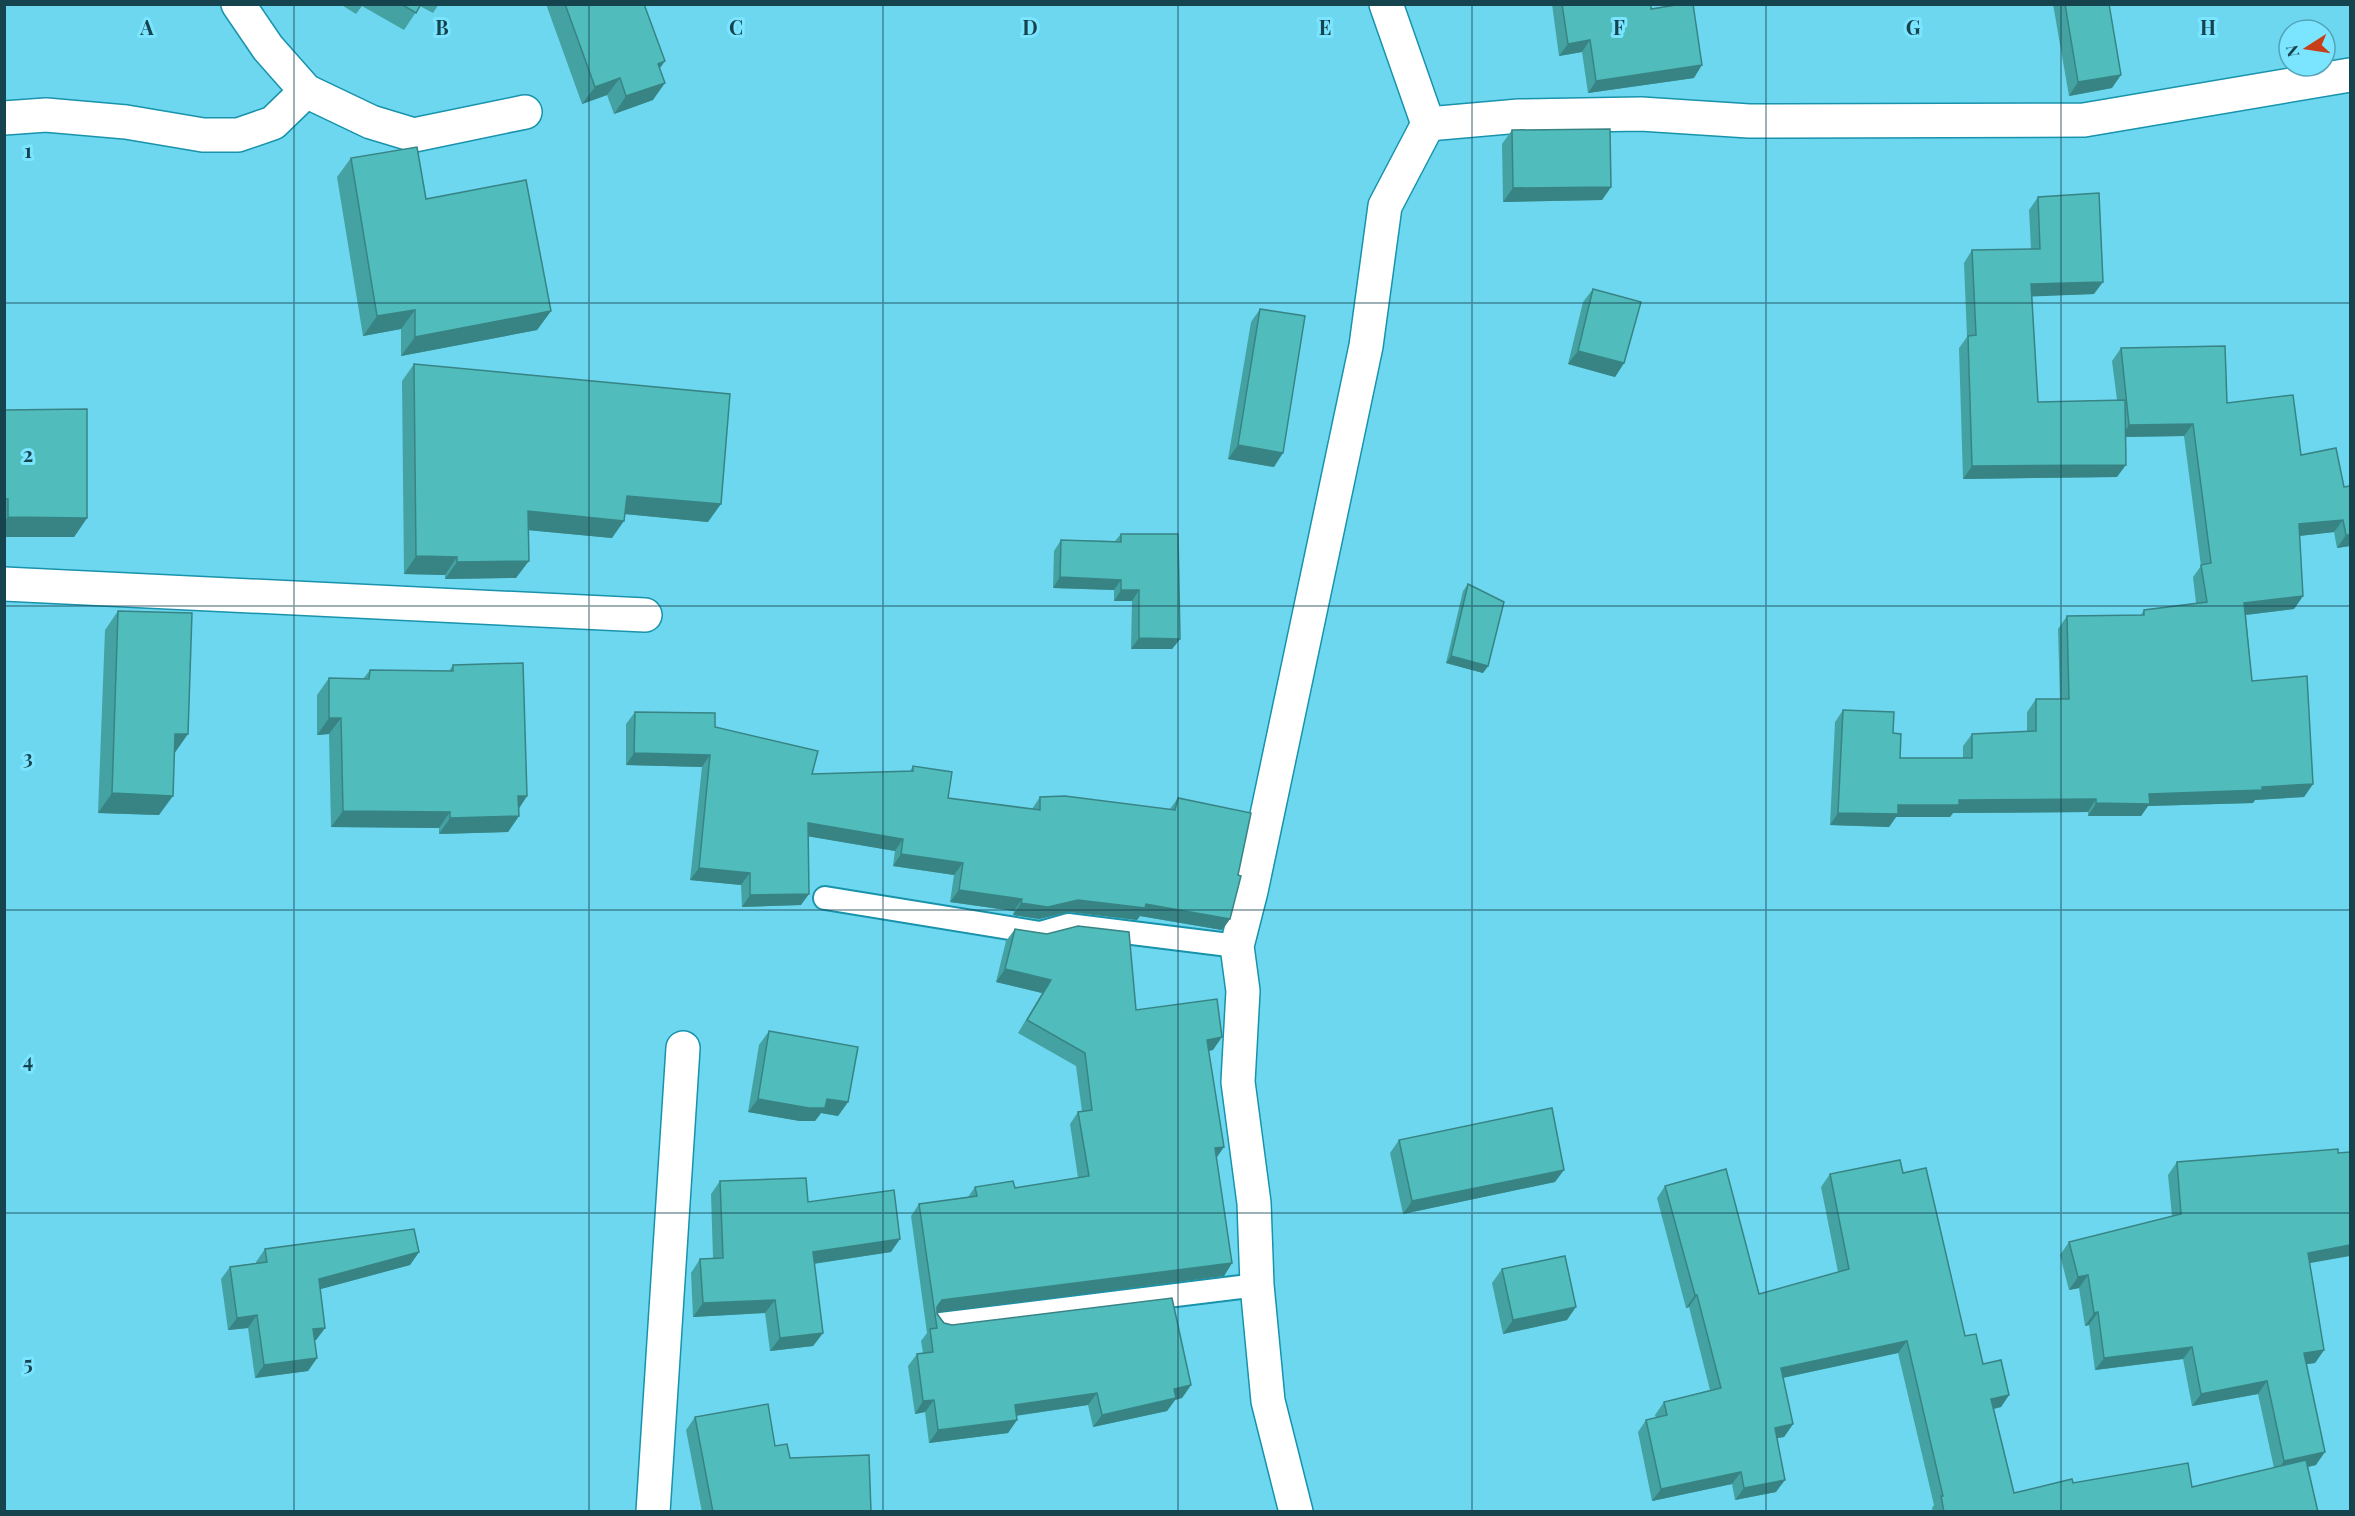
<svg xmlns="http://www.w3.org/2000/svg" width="2355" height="1516" font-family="'Playfair Display',serif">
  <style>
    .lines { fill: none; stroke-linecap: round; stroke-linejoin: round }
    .lane-casing { stroke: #1893ab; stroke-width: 26 }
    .street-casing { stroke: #1893ab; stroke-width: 36 }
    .lane { stroke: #fff; stroke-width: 22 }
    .street { stroke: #fff; stroke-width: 33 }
    .wall { fill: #45a2a2 }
    .shaded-wall { fill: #388484 }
    .building { fill: #50bcbc; stroke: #388484; stroke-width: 1.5 }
    .grid { fill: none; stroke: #16444e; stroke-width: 1.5; stroke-opacity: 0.55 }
    .grid-label { font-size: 20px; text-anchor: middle; font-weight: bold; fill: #16444e; stroke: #7be4fe; stroke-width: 6; stroke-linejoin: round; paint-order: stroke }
  </style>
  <rect width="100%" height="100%" fill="#6dd7f0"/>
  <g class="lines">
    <g class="lane-casing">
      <g id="lane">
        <path d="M 825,898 L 1040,933 L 1068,925 L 1237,946"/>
        <path d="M 941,1324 L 1257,1285"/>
      </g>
    </g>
    <g class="street-casing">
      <g id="street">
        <path d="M 238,4 L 268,48 L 306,91 L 371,122 L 414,135 L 525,112"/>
        <path d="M 4,118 L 46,115 L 126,122 L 203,135 L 238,135 L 273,123 L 306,91"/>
        <path d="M 1428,124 L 1519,116 L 1641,114 L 1749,121 L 2084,120 L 2350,75"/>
        <path d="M 4,584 L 645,615"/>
        <path d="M 653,1512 L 683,1048"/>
        <path d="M 1296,1512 L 1268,1401 L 1257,1285 L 1254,1203 L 1238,1082 L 1243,991 L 1237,946 L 1251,891 L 1366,346 L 1385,206 L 1428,124 L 1386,4"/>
      </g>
    </g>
    <use href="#lane" class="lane"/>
    <use href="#street" class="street"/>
  </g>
  <g class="wall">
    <path d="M 340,4 L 439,4 L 433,13 L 420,6 L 404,30 L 362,6 L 356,14 Z"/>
    <path d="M 546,4 L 644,4 L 659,69 L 653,100 L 614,114 L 607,95 L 582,104 Z"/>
    <path d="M 1552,4 L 1651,4 L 1651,9 L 1694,78 L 1588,93 L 1582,52 L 1559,56 Z"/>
    <path d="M 2053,4 L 2109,4 L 2112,88 L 2069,96 Z"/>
    <path d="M 1512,130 L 1611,187 L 1602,200 L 1503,202 L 1502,144 Z"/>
    <path d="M 351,158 L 426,199 L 551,311 L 537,330 L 401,356 L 401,329 L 363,336 L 337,177 Z"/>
    <path d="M 2038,197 L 2094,294 L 2032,296 L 2038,402 L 2117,400 L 2112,361 L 2121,348 L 2227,403 L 2301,455 L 2336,448 L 2350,546 L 2337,548 L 2334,532 L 2299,536 L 2303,596 L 2294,609 L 2246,615 L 2252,681 L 2313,784 L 2304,797 L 2255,800 L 2253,803 L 2148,806 L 2141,816 L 2088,816 L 2088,812 L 1953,813 L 1950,817 L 1896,817 L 1889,827 L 1830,825 L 1835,722 L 1843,710 L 1893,733 L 1900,758 L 1963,758 L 1963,746 L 1972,734 L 2027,732 L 2027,712 L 2036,699 L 2060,699 L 2058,629 L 2067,616 L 2141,615 L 2144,610 L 2196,603 L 2193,577 L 2201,566 L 2184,436 L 2125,437 L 2117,477 L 1963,479 L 1959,348 L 1967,337 L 1964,263 L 1972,250 L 2031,249 L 2029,210 Z"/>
    <path d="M 1593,289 L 1624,363 L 1615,377 L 1568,364 L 1583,302 Z"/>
    <path d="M 1260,309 L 1274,467 L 1228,459 L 1251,322 Z"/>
    <path d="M 414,364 L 708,522 L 625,514 L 612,538 L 528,530 L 516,578 L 445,579 L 445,575 L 404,574 L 402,381 Z"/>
    <path d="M 4,410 L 87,518 L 74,537 L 4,537 Z"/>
    <path d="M 1121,534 L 1180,639 L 1172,649 L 1131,649 L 1132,601 L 1114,601 L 1114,590 L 1053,588 L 1054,551 L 1061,540 L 1115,541 Z"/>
    <path d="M 1468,584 L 1488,666 L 1483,673 L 1446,663 L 1463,591 Z"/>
    <path d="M 118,611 L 174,754 L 159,815 L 98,813 L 105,630 Z"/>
    <path d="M 453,665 L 527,796 L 519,808 L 519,816 L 508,832 L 439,834 L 439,828 L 331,827 L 329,734 L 317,735 L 317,695 L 329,678 L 363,679 L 370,670 L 449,671 Z"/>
    <path d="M 635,712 L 715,727 L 812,774 L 910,771 L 913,766 L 948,798 L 1032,809 L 1040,797 L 1170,809 L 1178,798 L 1238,875 L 1230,919 L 1222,930 L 1140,916 L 1137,920 L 1069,912 L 1039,919 L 1013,915 L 1014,911 L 950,902 L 954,875 L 893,866 L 895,851 L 808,836 L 801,905 L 742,907 L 741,885 L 690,880 L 702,767 L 626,765 L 626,724 Z"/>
    <path d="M 1015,929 L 1136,1010 L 1213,1050 L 1209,1051 L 1216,1157 L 1232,1263 L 1224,1276 L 937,1312 L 944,1323 L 1191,1385 L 1182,1398 L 1175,1400 L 1167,1411 L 1093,1427 L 1088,1405 L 1016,1416 L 1017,1420 L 1008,1433 L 929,1443 L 925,1412 L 915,1414 L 908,1366 L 917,1354 L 923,1353 L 921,1341 L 927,1333 L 911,1216 L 919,1204 L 968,1197 L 975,1187 L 1015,1188 L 1078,1178 L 1070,1124 L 1078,1112 L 1082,1111 L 1076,1066 L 1018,1033 L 1042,993 L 996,982 L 1006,941 Z"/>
    <path d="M 769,1031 L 848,1102 L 838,1116 L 821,1113 L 815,1121 L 800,1121 L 748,1112 L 759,1045 Z"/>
    <path d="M 1399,1140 L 1555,1182 L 1403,1214 L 1390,1153 Z"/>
    <path d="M 2177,1162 L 2310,1263 L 2324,1350 L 2315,1363 L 2306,1364 L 2316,1465 L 2308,1467 L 2318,1512 L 1933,1512 L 1932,1508 L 1934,1505 L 1898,1353 L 1783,1378 L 1793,1424 L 1784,1437 L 1777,1438 L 1776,1492 L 1735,1500 L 1732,1484 L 1652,1501 L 1638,1432 L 1646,1420 L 1656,1418 L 1655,1415 L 1664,1402 L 1710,1390 L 1689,1307 L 1686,1308 L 1657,1198 L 1665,1186 L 1759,1294 L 1838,1272 L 1821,1187 L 1830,1174 L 1903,1173 L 1965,1336 L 1983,1364 L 2009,1395 L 2001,1407 L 1994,1409 L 2014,1493 L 2073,1483 L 2192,1487 L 2274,1468 L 2258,1394 L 2192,1406 L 2183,1359 L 2095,1370 L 2089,1325 L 2085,1326 L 2079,1288 L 2069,1290 L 2060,1255 L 2069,1242 L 2172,1216 L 2168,1175 Z"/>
    <path d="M 720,1181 L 891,1252 L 814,1264 L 823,1333 L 813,1346 L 770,1351 L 765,1313 L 693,1317 L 691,1273 L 700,1259 L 713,1258 L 711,1194 Z"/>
    <path d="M 265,1249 L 419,1252 L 410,1265 L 320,1289 L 325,1328 L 316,1340 L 314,1340 L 317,1358 L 308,1371 L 255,1378 L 248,1328 L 228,1330 L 221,1279 L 230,1267 L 256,1263 L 256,1262 Z"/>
    <path d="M 1502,1269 L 1567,1320 L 1503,1334 L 1492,1283 Z"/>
    <path d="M 695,1417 L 775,1446 L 790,1458 L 871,1512 L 702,1512 L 686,1430 Z"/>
  </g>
  <g class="shaded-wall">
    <path d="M 1590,40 L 1582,52 L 1559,56 L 1568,44 Z"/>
    <path d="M 665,61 L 653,78 L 658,64 Z"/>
    <path d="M 1702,65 L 1694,78 L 1588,93 L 1596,81 Z"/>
    <path d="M 2121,75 L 2112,88 L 2069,96 L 2078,82 Z"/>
    <path d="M 620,78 L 607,95 L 582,104 L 595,87 Z"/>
    <path d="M 665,83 L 653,100 L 614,114 L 626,96 Z"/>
    <path d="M 1611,187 L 1602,200 L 1503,202 L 1513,188 Z"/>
    <path d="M 2103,282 L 2094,294 L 2023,297 L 2031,284 Z"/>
    <path d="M 415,310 L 401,329 L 363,336 L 377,316 Z"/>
    <path d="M 551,311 L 537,330 L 401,356 L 415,337 Z"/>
    <path d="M 1578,351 L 1624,363 L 1615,377 L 1568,364 Z"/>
    <path d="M 2193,424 L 2184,436 L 2121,437 L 2129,425 Z"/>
    <path d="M 1238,445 L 1283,453 L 1274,467 L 1228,459 Z"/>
    <path d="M 2126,465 L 2117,477 L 1963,479 L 1972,466 Z"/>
    <path d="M 627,496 L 721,504 L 708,522 L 614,513 Z"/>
    <path d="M 528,511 L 624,521 L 612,538 L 516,529 Z"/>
    <path d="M 8,517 L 87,518 L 74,537 L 4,537 L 4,521 Z"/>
    <path d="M 2343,520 L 2334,532 L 2290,537 L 2299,524 Z"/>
    <path d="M 2346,535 L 2350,535 L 2350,546 L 2337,548 Z"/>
    <path d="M 416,556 L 457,557 L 445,575 L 404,574 Z"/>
    <path d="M 529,561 L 516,578 L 445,579 L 457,562 Z"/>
    <path d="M 1060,577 L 1121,580 L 1114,590 L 1053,588 Z"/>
    <path d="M 1121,590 L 1139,590 L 1132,601 L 1114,601 Z"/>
    <path d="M 2303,596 L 2294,609 L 2236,616 L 2244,603 Z"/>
    <path d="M 1139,638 L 1180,639 L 1172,649 L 1131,649 Z"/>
    <path d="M 1451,656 L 1488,666 L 1483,673 L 1446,663 Z"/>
    <path d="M 329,718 L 341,718 L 329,734 L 317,735 Z"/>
    <path d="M 175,734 L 188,734 L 174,754 Z"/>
    <path d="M 634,753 L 710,755 L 702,767 L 626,765 Z"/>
    <path d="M 2313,784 L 2304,797 L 2255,800 L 2253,803 L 2148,806 L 2141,816 L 2088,816 L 2096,803 L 2149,794 Z"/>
    <path d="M 112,793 L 173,796 L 159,815 L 98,813 Z"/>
    <path d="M 518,796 L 527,796 L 516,813 Z"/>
    <path d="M 2096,799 L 2088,812 L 1953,813 L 1950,817 L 1896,817 L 1889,827 L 1830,825 L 1838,813 L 1898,805 L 1959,800 Z"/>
    <path d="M 343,811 L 450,812 L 439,828 L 331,827 Z"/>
    <path d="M 519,816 L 508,832 L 439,834 L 450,818 Z"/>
    <path d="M 808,823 L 903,839 L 895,851 L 800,835 Z"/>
    <path d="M 901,854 L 963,863 L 954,875 L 893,866 Z"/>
    <path d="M 699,868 L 750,873 L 741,885 L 690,880 Z"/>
    <path d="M 959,890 L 1022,899 L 1014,911 L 950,902 Z"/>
    <path d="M 809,894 L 801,905 L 742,907 L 750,895 Z"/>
    <path d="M 1078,900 L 1146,904 L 1230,919 L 1222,930 L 1140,916 L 1137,920 L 1069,912 L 1039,919 L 1013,915 L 1021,903 Z"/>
    <path d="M 1005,969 L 1051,980 L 1042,993 L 996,982 Z"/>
    <path d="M 1222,1037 L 1213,1050 L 1198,1052 L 1207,1040 Z"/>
    <path d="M 758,1099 L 827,1099 L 848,1102 L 838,1116 L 821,1113 L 815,1121 L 800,1121 L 748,1112 Z"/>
    <path d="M 1224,1147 L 1215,1160 L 1215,1148 Z"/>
    <path d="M 1564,1170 L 1555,1182 L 1403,1214 L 1412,1201 Z"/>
    <path d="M 900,1239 L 891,1252 L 804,1265 L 813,1252 Z"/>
    <path d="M 2350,1245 L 2350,1256 L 2299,1265 L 2308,1253 Z"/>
    <path d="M 419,1252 L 410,1265 L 310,1292 L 319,1279 Z"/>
    <path d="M 1232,1263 L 1224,1276 L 935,1313 L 934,1311 L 942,1300 Z"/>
    <path d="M 2088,1275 L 2079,1288 L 2069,1290 L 2078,1277 Z"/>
    <path d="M 1695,1295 L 1697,1295 L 1689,1307 L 1686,1308 Z"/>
    <path d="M 775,1300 L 765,1313 L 693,1317 L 703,1303 Z"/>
    <path d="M 1576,1307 L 1567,1320 L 1503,1334 L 1513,1320 Z"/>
    <path d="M 2098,1312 L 2089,1325 L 2085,1326 L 2094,1313 Z"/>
    <path d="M 257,1315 L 248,1328 L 228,1330 L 237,1318 Z"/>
    <path d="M 325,1328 L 316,1340 L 304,1341 L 313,1329 Z"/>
    <path d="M 823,1333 L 813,1346 L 770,1351 L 780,1338 Z"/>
    <path d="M 1907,1341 L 1898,1353 L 1772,1380 L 1781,1368 Z"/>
    <path d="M 2192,1347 L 2183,1359 L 2095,1370 L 2104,1358 Z"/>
    <path d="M 2324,1350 L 2315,1363 L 2295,1366 L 2304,1353 Z"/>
    <path d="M 317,1358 L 308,1371 L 255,1378 L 264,1365 Z"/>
    <path d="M 2267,1381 L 2258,1394 L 2192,1406 L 2201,1394 Z"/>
    <path d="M 1191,1385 L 1182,1398 L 1175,1400 L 1167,1411 L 1093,1427 L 1102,1415 L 1174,1389 Z"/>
    <path d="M 1097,1393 L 1088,1405 L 1006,1417 L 1015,1405 Z"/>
    <path d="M 2009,1395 L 2001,1407 L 1983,1411 L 1991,1399 Z"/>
    <path d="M 934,1400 L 925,1412 L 915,1414 L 923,1401 Z"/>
    <path d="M 1017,1420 L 1008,1433 L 929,1443 L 938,1430 Z"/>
    <path d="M 1793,1424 L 1784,1437 L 1766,1440 L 1775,1428 Z"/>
    <path d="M 2325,1452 L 2316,1465 L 2275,1474 L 2284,1461 Z"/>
    <path d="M 1741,1472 L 1732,1484 L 1652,1501 L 1661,1489 Z"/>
    <path d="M 1785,1480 L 1776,1492 L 1735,1500 L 1744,1488 Z"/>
  </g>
  <g class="building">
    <path d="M 401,4 L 421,4 L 416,13 Z"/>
    <path d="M 565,4 L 644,4 L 665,61 L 658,64 L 665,83 L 626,96 L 620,78 L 595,87 Z"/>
    <path d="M 1562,4 L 1651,4 L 1651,9 L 1682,4 L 1693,4 L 1702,65 L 1596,81 L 1590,40 L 1568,44 Z"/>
    <path d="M 2065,4 L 2109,4 L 2121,75 L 2078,82 Z"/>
    <path d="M 1610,129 L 1611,187 L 1513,188 L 1512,130 Z"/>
    <path d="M 417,147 L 426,199 L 526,180 L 551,311 L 415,337 L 415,310 L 377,316 L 351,158 Z"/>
    <path d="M 2099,193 L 2103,282 L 2031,284 L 2038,402 L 2125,400 L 2126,465 L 1972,466 L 1968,336 L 1976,335 L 1972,250 L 2040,249 L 2038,197 Z"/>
    <path d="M 1593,289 L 1641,302 L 1624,363 L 1578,351 Z"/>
    <path d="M 1260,309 L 1305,316 L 1283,453 L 1238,445 Z"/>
    <path d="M 2225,346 L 2227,403 L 2293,395 L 2301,455 L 2336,448 L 2344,487 L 2350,486 L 2350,535 L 2346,535 L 2343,520 L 2299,524 L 2303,596 L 2244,603 L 2252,681 L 2307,676 L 2313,784 L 2262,787 L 2262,790 L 2149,794 L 2150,804 L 2096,803 L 2096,799 L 1959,800 L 1959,805 L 1898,805 L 1898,814 L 1838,813 L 1843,710 L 1894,712 L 1893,733 L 1901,734 L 1900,758 L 1972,758 L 1972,734 L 2036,731 L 2036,699 L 2069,699 L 2067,616 L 2144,615 L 2144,610 L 2207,602 L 2201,565 L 2211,563 L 2193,424 L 2129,425 L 2121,348 Z"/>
    <path d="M 414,364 L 730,394 L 721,504 L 627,496 L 624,521 L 528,511 L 529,561 L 457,562 L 457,557 L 416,556 Z"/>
    <path d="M 87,409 L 87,518 L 8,517 L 8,499 L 4,499 L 4,410 Z"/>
    <path d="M 1121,534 L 1178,534 L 1180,639 L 1139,638 L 1139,590 L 1121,590 L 1121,580 L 1060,577 L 1061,540 L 1121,542 Z"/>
    <path d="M 1468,584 L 1504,602 L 1488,666 L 1451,656 Z"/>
    <path d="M 118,611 L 192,613 L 188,734 L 175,734 L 173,796 L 112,793 Z"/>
    <path d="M 523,663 L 527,796 L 518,796 L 519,816 L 450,818 L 450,812 L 343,811 L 341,718 L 329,718 L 329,678 L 369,679 L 370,670 L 453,671 L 453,665 Z"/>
    <path d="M 635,712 L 715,713 L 715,727 L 818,751 L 812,774 L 913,771 L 913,766 L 952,772 L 948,798 L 1040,810 L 1040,797 L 1065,796 L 1175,810 L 1178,798 L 1251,813 L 1238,875 L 1241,876 L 1230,919 L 1146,904 L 1145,908 L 1078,900 L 1048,907 L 1021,903 L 1022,899 L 959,890 L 963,863 L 901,854 L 903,839 L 808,823 L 809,894 L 750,895 L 750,873 L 699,868 L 710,755 L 634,753 Z"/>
    <path d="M 1078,926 L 1129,932 L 1136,1010 L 1217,999 L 1222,1037 L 1207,1040 L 1224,1147 L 1215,1148 L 1232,1263 L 942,1300 L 937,1307 L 937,1314 L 944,1323 L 952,1325 L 1172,1298 L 1191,1385 L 1174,1389 L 1176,1398 L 1102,1415 L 1097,1393 L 1015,1405 L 1017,1420 L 938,1430 L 934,1400 L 923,1401 L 917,1354 L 933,1352 L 930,1329 L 937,1328 L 919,1204 L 977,1196 L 975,1187 L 1013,1181 L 1015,1188 L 1089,1176 L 1078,1112 L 1092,1110 L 1085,1053 L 1027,1020 L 1051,980 L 1005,969 L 1015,929 L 1047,934 Z"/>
    <path d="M 769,1031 L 858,1047 L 848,1102 L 827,1099 L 825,1108 L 809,1108 L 758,1099 Z"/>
    <path d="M 1552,1108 L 1564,1170 L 1412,1201 L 1399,1140 Z"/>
    <path d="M 2338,1149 L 2338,1153 L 2350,1152 L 2350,1245 L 2308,1253 L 2324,1350 L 2304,1353 L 2325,1452 L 2284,1461 L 2267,1381 L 2201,1394 L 2192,1347 L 2104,1358 L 2098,1312 L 2094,1313 L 2088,1275 L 2078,1277 L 2069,1242 L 2181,1214 L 2177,1162 Z"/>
    <path d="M 1900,1160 L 1903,1173 L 1926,1168 L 1965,1336 L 1976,1334 L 1983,1364 L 2001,1360 L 2009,1395 L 1991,1399 L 2014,1493 L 2072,1479 L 2073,1483 L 2188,1463 L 2192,1487 L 2306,1460 L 2318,1512 L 1944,1512 L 1941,1496 L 1943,1496 L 1907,1341 L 1781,1368 L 1793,1424 L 1775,1428 L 1785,1480 L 1744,1488 L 1741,1472 L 1661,1489 L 1646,1420 L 1667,1415 L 1664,1402 L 1721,1388 L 1697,1295 L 1695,1295 L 1665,1186 L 1726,1169 L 1759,1294 L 1849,1269 L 1830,1174 Z"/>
    <path d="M 806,1178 L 808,1202 L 894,1190 L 900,1239 L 813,1252 L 823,1333 L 780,1338 L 775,1300 L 703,1303 L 700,1259 L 723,1258 L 720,1181 Z"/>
    <path d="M 414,1229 L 419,1252 L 319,1279 L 325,1328 L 313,1329 L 317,1358 L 264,1365 L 257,1315 L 237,1318 L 230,1267 L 267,1262 L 265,1249 Z"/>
    <path d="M 1565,1256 L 1576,1307 L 1513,1320 L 1502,1269 Z"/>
    <path d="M 768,1404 L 775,1446 L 787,1444 L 790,1458 L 869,1455 L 871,1512 L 713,1512 L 695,1417 Z"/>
  </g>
  <path class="grid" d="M 294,4 L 294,1512M 589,4 L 589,1512M 883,4 L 883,1512M 1178,4 L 1178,1512M 1472,4 L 1472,1512M 1766,4 L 1766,1512M 2061,4 L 2061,1512M 4,303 L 2350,303M 4,606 L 2350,606M 4,910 L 2350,910M 4,1213 L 2350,1213"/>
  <g class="grid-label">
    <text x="147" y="35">A</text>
    <text x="442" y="35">B</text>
    <text x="736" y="35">C</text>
    <text x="1030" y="35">D</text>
    <text x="1325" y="35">E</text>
    <text x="1619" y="35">F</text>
    <text x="1913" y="35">G</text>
    <text x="2208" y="35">H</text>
    <text x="28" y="158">1</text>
    <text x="28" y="462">2</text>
    <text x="28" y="765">3</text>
    <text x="28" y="1068">4</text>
    <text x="28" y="1371">5</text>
  </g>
  <rect width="2355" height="1516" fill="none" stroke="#16444e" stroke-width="12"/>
  <g transform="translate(2307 48) rotate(258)"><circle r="28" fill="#7be4fe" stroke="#53a4b8" stroke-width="1.5"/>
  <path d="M0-4.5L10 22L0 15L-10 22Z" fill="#c73e18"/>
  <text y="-9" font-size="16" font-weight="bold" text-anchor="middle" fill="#16444e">N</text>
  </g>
</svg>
